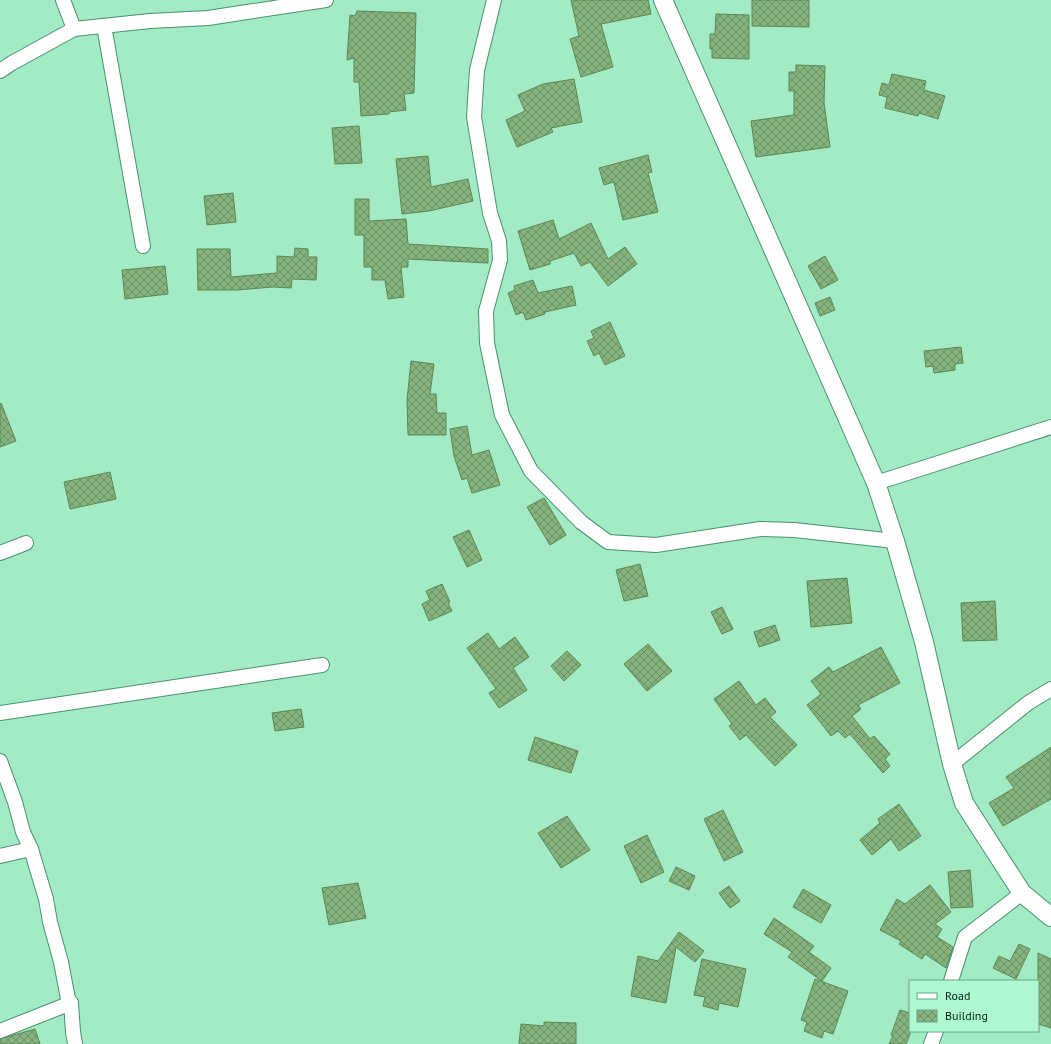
<svg xmlns="http://www.w3.org/2000/svg" width="1051" height="1044" font-family="'PT Sans',sans-serif">
  <style>
    .building { fill: url(#building-cross-hatch); stroke: #5a8653 }
    .lines { fill: none; stroke-linecap: round; stroke-linejoin: round }
    .minor-casing { stroke: #49906e; stroke-width: 16 }
    .tertiary-casing { stroke: #49906e; stroke-width: 20 }
    .minor { stroke: #fff; stroke-width: 14 }
    .tertiary { stroke: #fff; stroke-width: 18 }
  </style>
  <defs>
    <pattern id="building-cross-hatch" width="8" height="8" patternUnits="userSpaceOnUse"><rect width="8" height="8" fill="#85b27d"/><path d="M0 0l8 8M0 8l8-8" fill="none" stroke="#6a9065"/></pattern>
  </defs>
  <rect width="100%" height="100%" fill="#a2ebc5"/>
  <g class="building">
    <path d="M 571,0 L 648,0 L 651,14 L 601,24 L 613,67 L 581,77 L 570,39 L 579,36 Z"/>
    <path d="M 752,0 L 809,0 L 809,27 L 752,26 Z"/>
    <path d="M 357,11 L 416,13 L 414,93 L 404,94 L 406,110 L 389,112 L 389,114 L 361,116 L 359,82 L 354,82 L 354,58 L 347,60 L 350,15 L 355,16 Z"/>
    <path d="M 716,14 L 749,15 L 749,59 L 712,58 L 712,49 L 710,49 L 710,34 L 715,34 Z"/>
    <path d="M 796,65 L 825,66 L 824,103 L 830,147 L 756,157 L 751,121 L 794,115 L 794,91 L 789,91 L 789,72 L 796,72 Z"/>
    <path d="M 892,74 L 926,81 L 924,90 L 945,96 L 938,119 L 919,113 L 918,116 L 885,108 L 887,97 L 879,95 L 882,83 L 889,85 Z"/>
    <path d="M 574,79 L 582,122 L 551,128 L 553,132 L 517,147 L 506,120 L 525,111 L 518,95 L 543,84 Z"/>
    <path d="M 359,126 L 362,163 L 335,164 L 332,128 Z"/>
    <path d="M 648,155 L 652,172 L 648,173 L 658,212 L 623,220 L 614,182 L 604,185 L 599,168 Z"/>
    <path d="M 428,156 L 431,187 L 468,179 L 473,201 L 429,211 L 402,214 L 396,159 Z"/>
    <path d="M 233,193 L 236,222 L 207,225 L 204,196 Z"/>
    <path d="M 355,199 L 369,199 L 369,221 L 406,219 L 408,244 L 488,249 L 488,263 L 408,259 L 408,267 L 401,267 L 404,297 L 388,299 L 385,280 L 372,280 L 372,267 L 364,267 L 364,235 L 355,235 Z"/>
    <path d="M 553,220 L 559,239 L 591,223 L 608,259 L 625,247 L 637,264 L 608,286 L 590,262 L 581,266 L 574,253 L 550,261 L 550,264 L 530,270 L 518,231 Z"/>
    <path d="M 295,248 L 308,249 L 308,257 L 317,257 L 316,280 L 292,279 L 291,288 L 273,287 L 237,290 L 198,290 L 197,249 L 230,249 L 231,277 L 277,273 L 277,256 L 294,257 Z"/>
    <path d="M 825,256 L 838,280 L 821,289 L 808,266 Z"/>
    <path d="M 165,266 L 168,294 L 125,299 L 122,270 Z"/>
    <path d="M 533,280 L 538,293 L 572,286 L 576,305 L 545,312 L 545,314 L 526,320 L 523,312 L 516,315 L 508,293 L 515,290 L 514,286 Z"/>
    <path d="M 830,297 L 835,310 L 820,316 L 815,303 Z"/>
    <path d="M 610,322 L 625,356 L 605,365 L 599,353 L 594,356 L 587,341 L 594,338 L 591,331 Z"/>
    <path d="M 961,347 L 963,363 L 955,364 L 955,370 L 934,373 L 933,366 L 926,367 L 924,351 Z"/>
    <path d="M 411,361 L 434,364 L 430,394 L 436,394 L 437,413 L 446,413 L 446,435 L 408,435 L 407,400 Z"/>
    <path d="M 1,403 L 16,441 L 0,447 L 0,404 Z"/>
    <path d="M 467,426 L 472,455 L 489,450 L 500,485 L 472,493 L 467,478 L 462,480 L 454,456 L 450,429 Z"/>
    <path d="M 110,472 L 116,499 L 70,509 L 64,482 Z"/>
    <path d="M 544,498 L 566,535 L 550,545 L 527,507 Z"/>
    <path d="M 469,530 L 482,560 L 467,567 L 453,537 Z"/>
    <path d="M 640,564 L 648,596 L 624,601 L 616,570 Z"/>
    <path d="M 847,578 L 852,623 L 811,627 L 807,581 Z"/>
    <path d="M 442,584 L 450,602 L 448,603 L 452,611 L 429,621 L 422,604 L 430,600 L 426,591 Z"/>
    <path d="M 995,601 L 997,640 L 963,641 L 961,603 Z"/>
    <path d="M 722,607 L 733,629 L 722,634 L 711,612 Z"/>
    <path d="M 775,625 L 780,640 L 759,647 L 754,632 Z"/>
    <path d="M 488,633 L 499,649 L 515,637 L 529,657 L 513,668 L 527,690 L 499,708 L 489,693 L 496,689 L 467,648 Z"/>
    <path d="M 648,644 L 672,671 L 647,691 L 624,664 Z"/>
    <path d="M 881,647 L 900,683 L 858,705 L 861,709 L 852,716 L 870,739 L 874,736 L 890,754 L 885,759 L 890,766 L 883,773 L 850,734 L 845,738 L 838,731 L 831,736 L 807,705 L 821,694 L 811,681 L 829,667 L 833,672 Z"/>
    <path d="M 567,651 L 581,665 L 564,681 L 551,666 Z"/>
    <path d="M 739,681 L 756,705 L 765,698 L 776,712 L 770,717 L 797,745 L 775,766 L 746,735 L 740,740 L 729,726 L 732,724 L 714,699 Z"/>
    <path d="M 301,709 L 304,727 L 275,731 L 272,713 Z"/>
    <path d="M 535,737 L 578,751 L 571,773 L 528,760 Z"/>
    <path d="M 1051,747 L 1051,799 L 1003,826 L 989,803 L 1014,788 L 1006,777 Z"/>
    <path d="M 899,804 L 921,836 L 899,851 L 891,839 L 872,855 L 860,840 L 880,823 L 878,819 Z"/>
    <path d="M 723,810 L 743,852 L 724,861 L 704,819 Z"/>
    <path d="M 567,816 L 590,850 L 561,868 L 538,833 Z"/>
    <path d="M 647,835 L 664,872 L 641,883 L 624,846 Z"/>
    <path d="M 676,867 L 695,876 L 689,890 L 669,881 Z"/>
    <path d="M 970,870 L 973,907 L 951,908 L 948,872 Z"/>
    <path d="M 358,883 L 366,918 L 329,925 L 322,888 Z"/>
    <path d="M 930,885 L 951,912 L 935,924 L 942,929 L 937,937 L 953,947 L 946,968 L 925,954 L 922,959 L 899,944 L 901,941 L 880,930 L 897,899 L 905,904 Z"/>
    <path d="M 729,886 L 740,901 L 730,908 L 719,893 Z"/>
    <path d="M 803,889 L 831,905 L 821,923 L 793,907 Z"/>
    <path d="M 774,918 L 814,946 L 809,952 L 831,968 L 822,981 L 788,957 L 792,952 L 764,934 Z"/>
    <path d="M 679,932 L 704,951 L 695,962 L 676,947 L 666,1003 L 631,996 L 638,956 L 658,961 Z"/>
    <path d="M 1019,944 L 1030,949 L 1016,979 L 993,968 L 999,956 L 1010,961 Z"/>
    <path d="M 1038,953 L 1051,959 L 1051,1028 L 1038,1024 Z"/>
    <path d="M 702,959 L 746,969 L 738,1007 L 719,1003 L 718,1010 L 703,1006 L 705,997 L 694,995 Z"/>
    <path d="M 815,979 L 848,991 L 833,1034 L 824,1031 L 822,1038 L 804,1031 L 807,1022 L 801,1020 Z"/>
    <path d="M 900,1010 L 910,1013 L 910,1034 L 906,1044 L 889,1044 L 893,1036 L 891,1035 Z"/>
    <path d="M 544,1022 L 576,1023 L 576,1044 L 519,1044 L 521,1024 L 544,1026 Z"/>
    <path d="M 35,1029 L 40,1044 L 0,1044 L 0,1039 Z"/>
  </g>
  <g class="lines">
    <g class="minor-casing">
      <g id="minor">
        <path d="M 63,0 L 74,29"/>
        <path d="M 494,0 L 477,70 L 474,117 L 490,213 L 499,241 L 500,260 L 486,311 L 487,343 L 502,415 L 531,471 L 581,522 L 608,542 L 656,545 L 760,529 L 794,530 L 895,541"/>
        <path d="M 104,26 L 143,246"/>
        <path d="M 0,71 L 12,63 L 74,29 L 150,21 L 208,18 L 326,0"/>
        <path d="M 876,483 L 1051,427"/>
        <path d="M 0,553 L 26,543"/>
        <path d="M 0,713 L 322,665"/>
        <path d="M 0,761 L 15,802 L 23,832 L 31,849 L 46,899 L 50,922 L 61,962 L 68,999 L 71,1003 L 73,1032 L 75,1044"/>
        <path d="M 952,764 L 1028,703 L 1051,689"/>
        <path d="M 0,856 L 31,849"/>
        <path d="M 951,981 L 965,937 L 1022,893"/>
        <path d="M 0,1031 L 71,1003"/>
        <path d="M 931,1044 L 936,1031"/>
      </g>
    </g>
    <g class="tertiary-casing">
      <path id="tertiary" d="M 663,0 L 876,483 L 895,541 L 924,642 L 952,764 L 964,803 L 1022,893 L 1051,917"/>
    </g>
    <use href="#minor" class="minor"/>
    <use href="#tertiary" class="tertiary"/>
  </g>
  <rect x="909" y="980" width="130" height="52" fill="#aff9d2" stroke="#69a185"/>
  <rect x="917" y="993" width="20" height="6" fill="#ffffff" stroke="#69a185"/>
  <text x="945" y="1000" font-size="12" fill="#011e11">Road</text>
  <rect x="917" y="1010" width="20" height="12" fill="url(#building-cross-hatch)" stroke="#69a185"/>
  <text x="945" y="1020" font-size="12" fill="#011e11">Building</text>
</svg>
